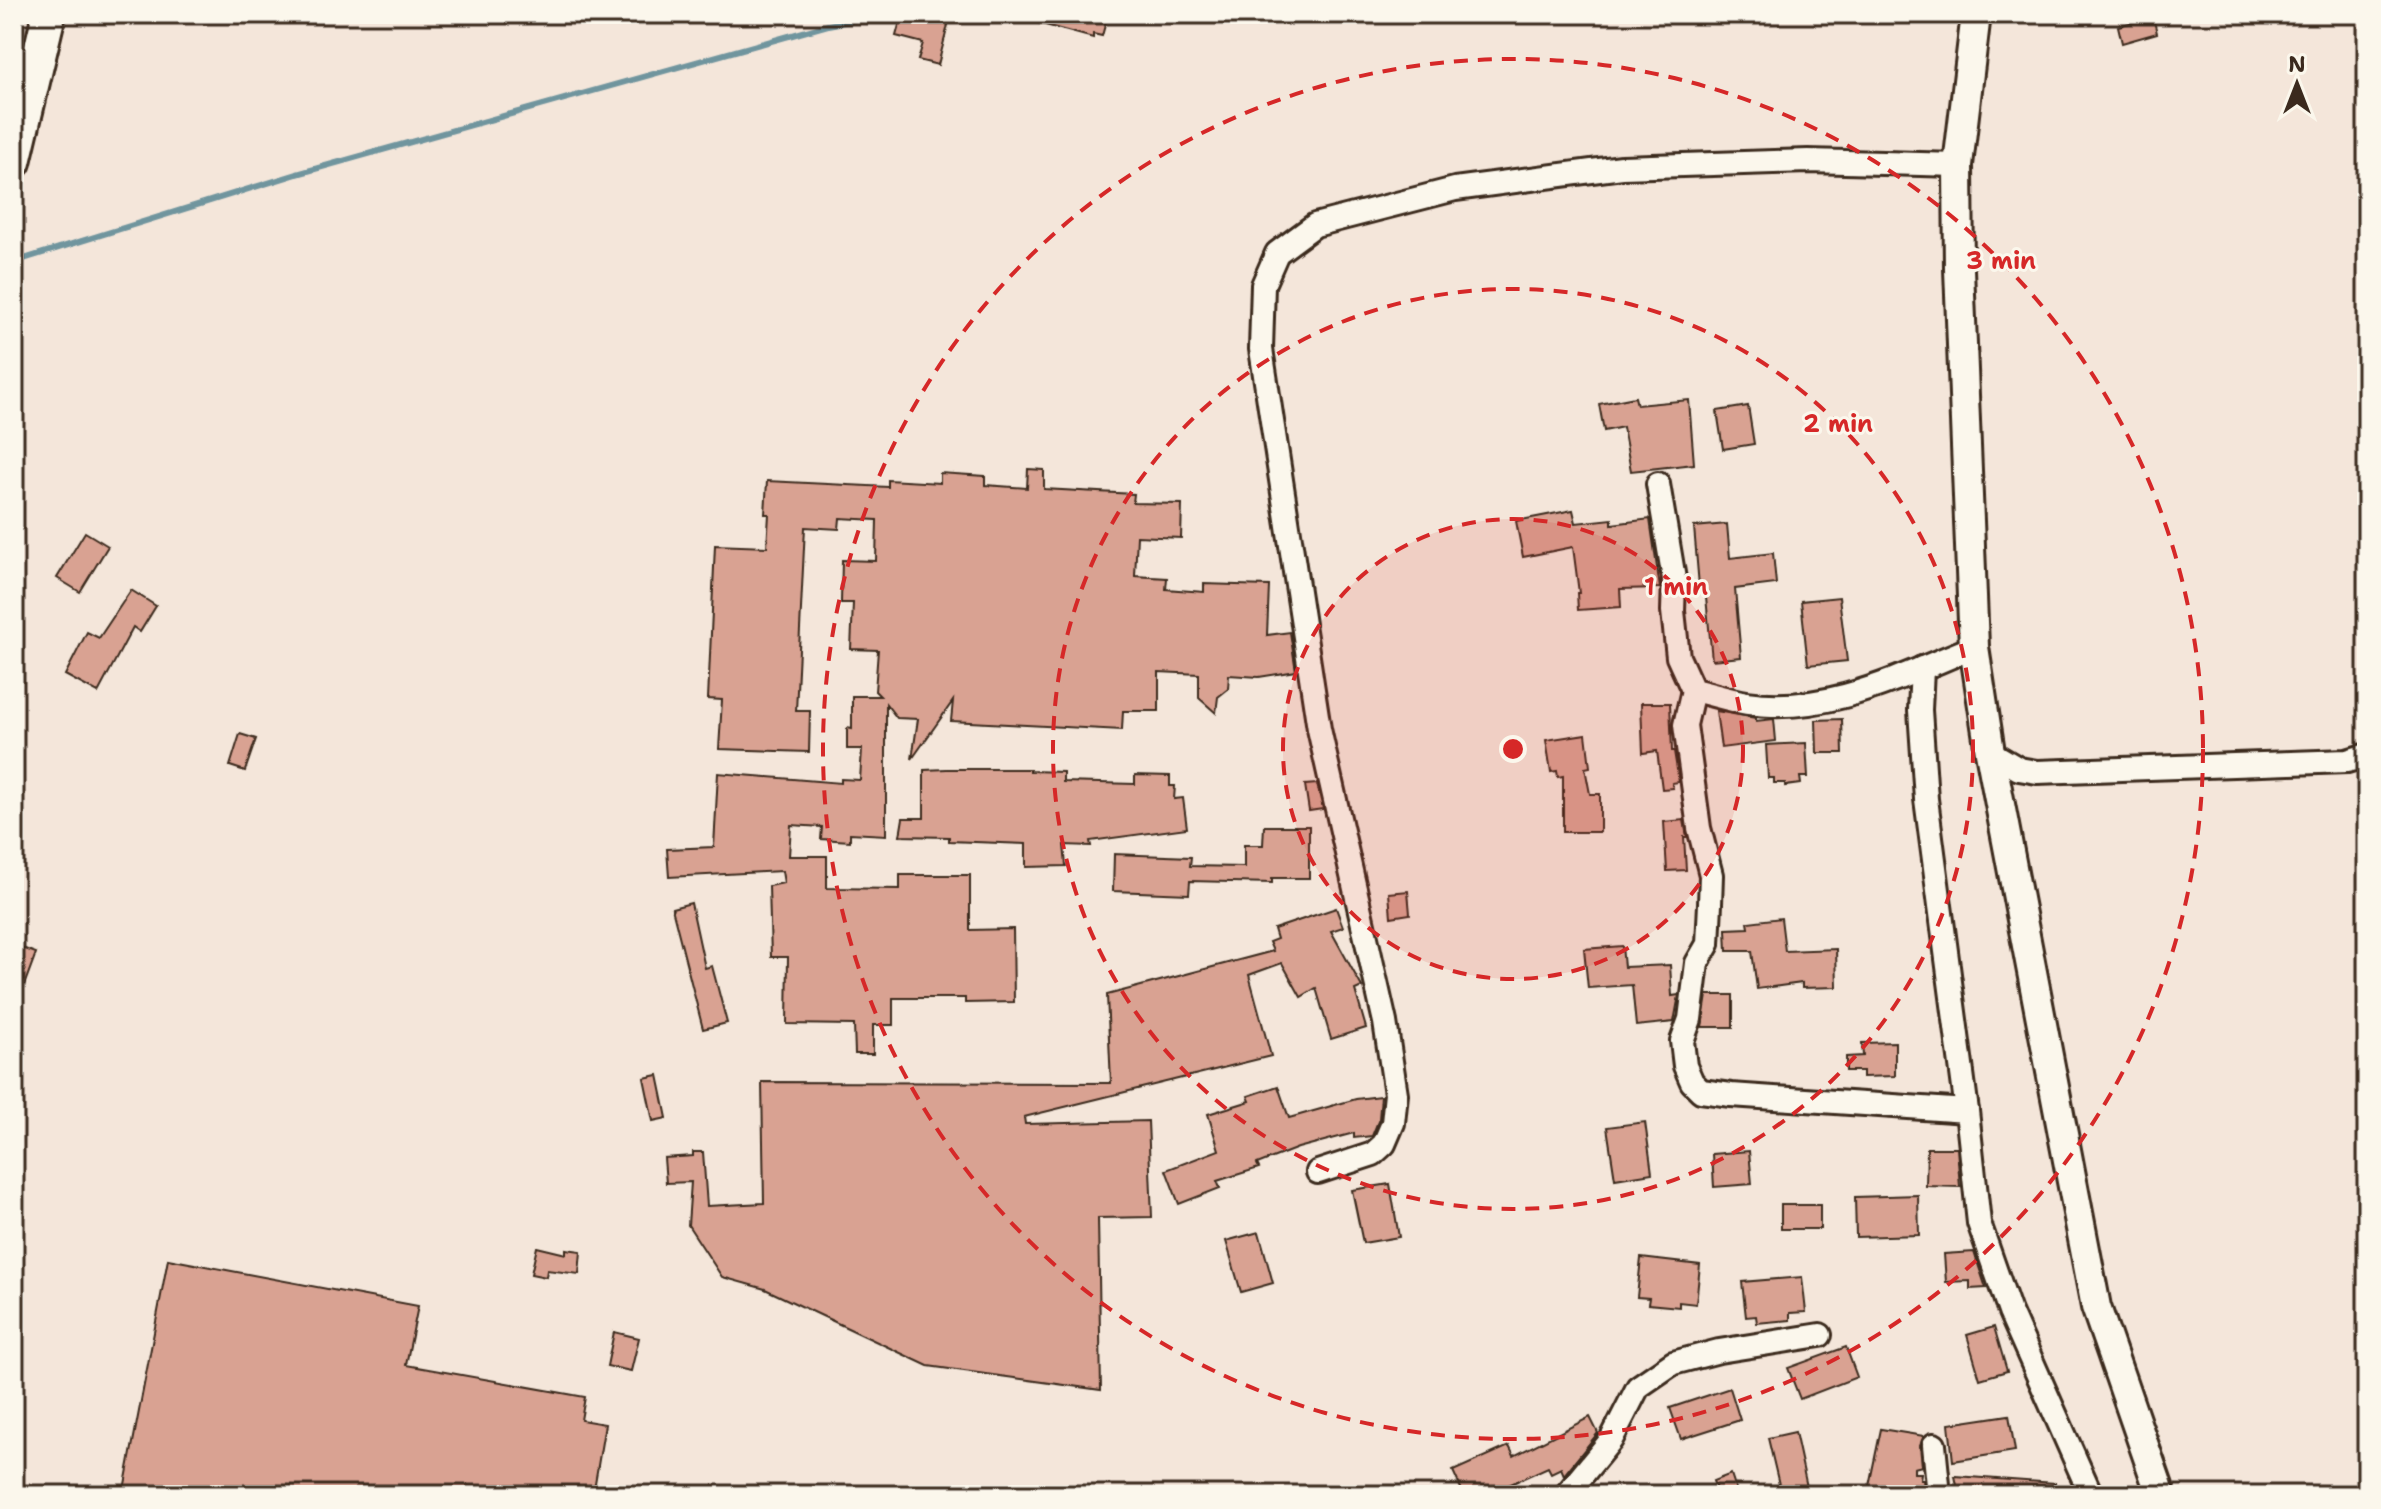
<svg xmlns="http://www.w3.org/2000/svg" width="2381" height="1509" font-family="'Shantell Sans',sans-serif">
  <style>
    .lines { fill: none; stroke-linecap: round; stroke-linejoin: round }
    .stream { stroke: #70959e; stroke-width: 6 }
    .building { fill: #d9a292; stroke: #3b2a1e; stroke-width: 2 }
    .minor-casing { stroke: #3b2a1e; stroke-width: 28 }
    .major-casing { stroke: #3b2a1e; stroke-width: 34 }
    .highway-casing { stroke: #3b2a1e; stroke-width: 38 }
    .minor { stroke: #fbf7ec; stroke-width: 22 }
    .major { stroke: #fbf7ec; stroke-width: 28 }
    .highway { stroke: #fbf7ec; stroke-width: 32 }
    .ring { fill: none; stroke: #d62828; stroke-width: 4; stroke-dasharray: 14 10 }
    .centre { fill: #d62828; stroke: #fbf7ec; stroke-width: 4 }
    .ring-label { font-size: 24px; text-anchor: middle; font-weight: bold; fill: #d62828; stroke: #fbf7ec; stroke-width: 6; stroke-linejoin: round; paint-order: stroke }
  </style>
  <rect width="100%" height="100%" fill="#f4e6da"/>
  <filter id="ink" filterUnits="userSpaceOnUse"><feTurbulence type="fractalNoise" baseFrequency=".0125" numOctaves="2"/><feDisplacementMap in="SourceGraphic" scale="16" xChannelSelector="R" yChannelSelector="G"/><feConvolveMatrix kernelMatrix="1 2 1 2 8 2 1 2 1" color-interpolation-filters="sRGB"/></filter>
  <g filter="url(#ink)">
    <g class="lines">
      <path class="stream" d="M 14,262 L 297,174 L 828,25 L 887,14"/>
    </g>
    <g class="building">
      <path d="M 902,14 L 936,14 L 950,17 L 938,65 L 918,60 L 923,43 L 896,36 Z"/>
      <path d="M 1024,14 L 1108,14 L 1102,36 L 1093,34 L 1093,38 L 1023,19 Z"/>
      <path d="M 2153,17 L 2157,33 L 2122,43 L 2118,26 Z"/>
      <path d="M 1635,397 L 1637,405 L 1689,400 L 1694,464 L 1631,471 L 1623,427 L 1604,431 L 1599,404 Z"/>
      <path d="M 1748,406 L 1754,444 L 1723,449 L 1717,411 Z"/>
      <path d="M 1028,469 L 1044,470 L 1044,489 L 1134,494 L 1133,503 L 1182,504 L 1181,538 L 1137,536 L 1135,576 L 1167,578 L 1166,589 L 1204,592 L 1204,584 L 1269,586 L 1267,635 L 1290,632 L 1296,671 L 1259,677 L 1229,675 L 1228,689 L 1218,697 L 1216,713 L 1199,698 L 1199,674 L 1159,672 L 1159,711 L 1123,711 L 1122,730 L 951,721 L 953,701 L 912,759 L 918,719 L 897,718 L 886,704 L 886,835 L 850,833 L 850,841 L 821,839 L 822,827 L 791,825 L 789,856 L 827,856 L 827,888 L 900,889 L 900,875 L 970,875 L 970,930 L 1013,929 L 1014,1002 L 965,1003 L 965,998 L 893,998 L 893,1025 L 873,1025 L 873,1054 L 855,1054 L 854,1025 L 787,1024 L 788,957 L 771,957 L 769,886 L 784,883 L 782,871 L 669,877 L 667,849 L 714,847 L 718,773 L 841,783 L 841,779 L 860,780 L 862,749 L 847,749 L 847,728 L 852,729 L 852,696 L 880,696 L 875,691 L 878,650 L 851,649 L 853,603 L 841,603 L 842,560 L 876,561 L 877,520 L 840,518 L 839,529 L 805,527 L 796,711 L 810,711 L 809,752 L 719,749 L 722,700 L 708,699 L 715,545 L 767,547 L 769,514 L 765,514 L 767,481 L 888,487 L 888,480 L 940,483 L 940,473 L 985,476 L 985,485 L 1027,488 Z"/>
      <path d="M 1573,510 L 1576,523 L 1612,519 L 1612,524 L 1650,519 L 1660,588 L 1620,589 L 1621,607 L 1578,610 L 1577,593 L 1579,593 L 1573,547 L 1523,557 L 1516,521 Z"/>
      <path d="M 1727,524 L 1730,558 L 1773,553 L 1776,584 L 1735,589 L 1741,657 L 1712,660 L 1705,586 L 1699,586 L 1694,527 Z"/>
      <path d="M 85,532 L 108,546 L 80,592 L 57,578 Z"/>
      <path d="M 131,590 L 156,606 L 140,632 L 133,627 L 98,693 L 65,675 L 87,632 L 99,638 Z"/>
      <path d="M 1839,597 L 1847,661 L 1808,665 L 1801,601 Z"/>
      <path d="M 1641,703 L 1670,703 L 1672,751 L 1674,751 L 1679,782 L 1672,783 L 1673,788 L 1662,789 L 1657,751 L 1643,753 Z"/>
      <path d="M 1716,711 L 1756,718 L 1756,721 L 1774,719 L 1776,741 L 1721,748 Z"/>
      <path d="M 1842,719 L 1843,753 L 1817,753 L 1816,720 Z"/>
      <path d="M 240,734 L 256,739 L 245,771 L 230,766 Z"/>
      <path d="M 1586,734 L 1590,767 L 1585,768 L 1590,794 L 1600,794 L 1600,832 L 1563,832 L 1563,776 L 1558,777 L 1557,771 L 1551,772 L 1546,740 Z"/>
      <path d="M 1806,743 L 1808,777 L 1800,777 L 1801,784 L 1785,786 L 1785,783 L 1774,783 L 1774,778 L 1768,778 L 1766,745 Z"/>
      <path d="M 947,769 L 1030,769 L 1030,771 L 1063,772 L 1063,782 L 1135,784 L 1135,775 L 1170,776 L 1170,786 L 1175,786 L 1174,799 L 1183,798 L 1187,828 L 1090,841 L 1091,846 L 1064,845 L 1066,866 L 1026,867 L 1026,844 L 949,841 L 949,837 L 900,836 L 903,818 L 924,818 L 924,770 Z"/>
      <path d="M 1317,784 L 1323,809 L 1309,811 L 1305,785 Z"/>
      <path d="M 1684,820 L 1687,837 L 1684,837 L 1686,870 L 1667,871 L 1664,822 Z"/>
      <path d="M 1264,826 L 1309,826 L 1309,878 L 1272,878 L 1272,883 L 1190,881 L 1189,894 L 1113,891 L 1114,854 L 1191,857 L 1190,866 L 1244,867 L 1244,845 L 1263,845 Z"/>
      <path d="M 1408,891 L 1410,914 L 1391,917 L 1389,893 Z"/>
      <path d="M 691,903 L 705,968 L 712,966 L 727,1023 L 703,1029 L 672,908 Z"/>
      <path d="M 1336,908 L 1343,927 L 1331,931 L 1362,987 L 1355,990 L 1366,1028 L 1331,1039 L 1316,988 L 1301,997 L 1282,963 L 1249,975 L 1271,1056 L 1024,1117 L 1025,1124 L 1148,1121 L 1152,1217 L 1098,1218 L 1101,1390 L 928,1366 L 765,1289 L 722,1277 L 688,1225 L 691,1182 L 666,1183 L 664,1158 L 693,1156 L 693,1152 L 703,1152 L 707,1206 L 764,1203 L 762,1082 L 1111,1083 L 1107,995 L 1273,951 L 1269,942 L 1277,939 L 1274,929 Z"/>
      <path d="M 1781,918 L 1785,951 L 1836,949 L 1837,987 L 1802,988 L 1802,983 L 1757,989 L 1752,951 L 1727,951 L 1726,929 L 1749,928 L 1748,922 Z"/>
      <path d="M 14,945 L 36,953 L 16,1007 L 14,1007 Z"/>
      <path d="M 1622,946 L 1624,967 L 1670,965 L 1672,996 L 1679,995 L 1674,1022 L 1636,1026 L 1632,985 L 1588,988 L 1584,949 Z"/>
      <path d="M 1707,995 L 1733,995 L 1733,1027 L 1702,1027 Z"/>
      <path d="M 1895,1042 L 1895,1076 L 1863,1077 L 1863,1071 L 1846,1071 L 1846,1057 L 1863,1056 L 1862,1043 Z"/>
      <path d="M 658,1075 L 667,1118 L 653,1121 L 644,1078 Z"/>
      <path d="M 1278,1086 L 1289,1118 L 1356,1099 L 1381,1096 L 1379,1119 L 1372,1136 L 1354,1138 L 1354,1133 L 1298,1148 L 1257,1164 L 1259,1168 L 1217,1181 L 1220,1188 L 1179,1204 L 1166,1170 L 1219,1150 L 1208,1114 L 1250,1101 L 1248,1096 Z"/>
      <path d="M 1645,1122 L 1652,1173 L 1615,1179 L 1607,1127 Z"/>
      <path d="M 1927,1148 L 1957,1148 L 1960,1187 L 1926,1186 Z"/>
      <path d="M 1749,1151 L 1752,1184 L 1714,1187 L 1712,1154 Z"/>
      <path d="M 1390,1184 L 1399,1237 L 1363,1243 L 1352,1190 Z"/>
      <path d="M 1918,1195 L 1919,1235 L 1856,1237 L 1855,1197 Z"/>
      <rect x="1781" y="1205" width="39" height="24"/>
      <path d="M 1259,1232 L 1273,1283 L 1241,1292 L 1226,1241 Z"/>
      <path d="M 537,1247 L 566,1254 L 566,1249 L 581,1251 L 579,1274 L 547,1270 L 546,1277 L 531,1274 Z"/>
      <path d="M 1974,1252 L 1986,1288 L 1970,1289 L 1970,1281 L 1946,1282 L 1944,1254 Z"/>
      <path d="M 1641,1258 L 1700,1265 L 1696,1304 L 1679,1302 L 1679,1307 L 1648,1304 L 1649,1298 L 1637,1297 Z"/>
      <path d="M 168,1259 L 418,1306 L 406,1365 L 585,1397 L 581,1420 L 605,1424 L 593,1495 L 123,1495 Z"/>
      <path d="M 1802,1277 L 1806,1312 L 1790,1313 L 1790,1320 L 1757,1323 L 1756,1316 L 1746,1317 L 1742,1282 Z"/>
      <path d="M 1994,1327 L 2007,1371 L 1980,1379 L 1967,1335 Z"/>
      <path d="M 614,1332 L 639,1338 L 631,1371 L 607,1366 Z"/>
      <path d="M 1846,1347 L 1857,1377 L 1800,1399 L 1788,1368 Z"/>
      <path d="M 1730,1388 L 1740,1420 L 1681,1439 L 1670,1408 Z"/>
      <path d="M 2009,1415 L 2015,1451 L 1953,1461 L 1949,1424 Z"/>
      <path d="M 1590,1417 L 1598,1433 L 1564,1475 L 1561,1468 L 1551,1473 L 1548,1467 L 1504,1487 L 1507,1495 L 1464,1495 L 1453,1471 L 1509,1446 L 1514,1456 Z"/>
      <path d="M 1881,1429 L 1924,1436 L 1920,1446 L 1922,1466 L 1914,1468 L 1914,1473 L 1921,1473 L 1920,1480 L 1923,1480 L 1925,1495 L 1867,1495 Z"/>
      <path d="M 1795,1432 L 1807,1487 L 1781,1493 L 1768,1438 Z"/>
      <path d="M 1731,1474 L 1738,1495 L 1718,1495 L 1713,1481 Z"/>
      <path d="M 1955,1476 L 2055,1483 L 2054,1495 L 1959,1495 Z"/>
    </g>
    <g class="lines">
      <g class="minor-casing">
        <g id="minor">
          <path d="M 1658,484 L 1674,579 L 1673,611 L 1678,657 L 1693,690 C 1711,694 1729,700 1747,703 C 1828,715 1901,676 1974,647"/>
          <path d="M 1922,668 L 1920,710 L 1926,799 L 1967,1111 L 1979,1223 L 2010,1312 L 2091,1495"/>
          <path d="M 1693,690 L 1685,725 L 1699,828 L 1711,875 L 1710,904 L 1708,944 L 1697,963 L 1690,1019 L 1682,1041 L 1685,1066 L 1692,1082 L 1701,1091 L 1731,1095 L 1967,1111"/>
          <path d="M 1990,752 L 2019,769 L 2037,772 L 2347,761 L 2367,755"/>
          <path d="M 1318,1172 L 1373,1154 L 1384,1144 L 1393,1123 L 1396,1094 L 1385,1022 L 1319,729 L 1261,349 L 1263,285 L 1277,253 L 1315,225 L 1455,189 L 1622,167 L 1808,161 L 1958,165"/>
          <path d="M 1934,1445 L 1939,1495"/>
          <path d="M 1566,1495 L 1611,1440 L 1638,1387 L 1673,1363 L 1719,1351 L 1820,1335"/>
        </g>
      </g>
      <g class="major-casing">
        <path id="major" d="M 1976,14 L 1958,165 L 1959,269 L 1974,647 L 1990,752 L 2096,1307 L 2161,1495"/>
      </g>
      <g class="highway-casing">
        <path id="highway" d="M 14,162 L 49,14"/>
      </g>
      <use href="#minor" class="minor"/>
      <use href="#major" class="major"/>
      <use href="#highway" class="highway"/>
    </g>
  </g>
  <circle cx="1513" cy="749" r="230" fill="#d62828" fill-opacity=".12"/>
  <g class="ring">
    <circle cx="1513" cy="749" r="230"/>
    <circle cx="1513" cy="749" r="460"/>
    <circle cx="1513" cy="749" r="690"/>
  </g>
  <circle cx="1513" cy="749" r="12" class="centre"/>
  <g class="ring-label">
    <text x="2001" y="269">3 min</text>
    <text x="1838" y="432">2 min</text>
    <text x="1676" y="595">1 min</text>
  </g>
  <rect width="2381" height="1509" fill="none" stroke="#fbf7ec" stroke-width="48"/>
  <rect x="24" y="24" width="2333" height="1461" fill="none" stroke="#3b2a1e" stroke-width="3" filter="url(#ink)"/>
  <g transform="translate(2297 84)" stroke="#fbf7ec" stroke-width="6" paint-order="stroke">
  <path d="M0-6L14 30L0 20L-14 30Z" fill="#3b2a1e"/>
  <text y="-12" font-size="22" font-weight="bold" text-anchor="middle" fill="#3b2a1e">N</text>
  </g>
</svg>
